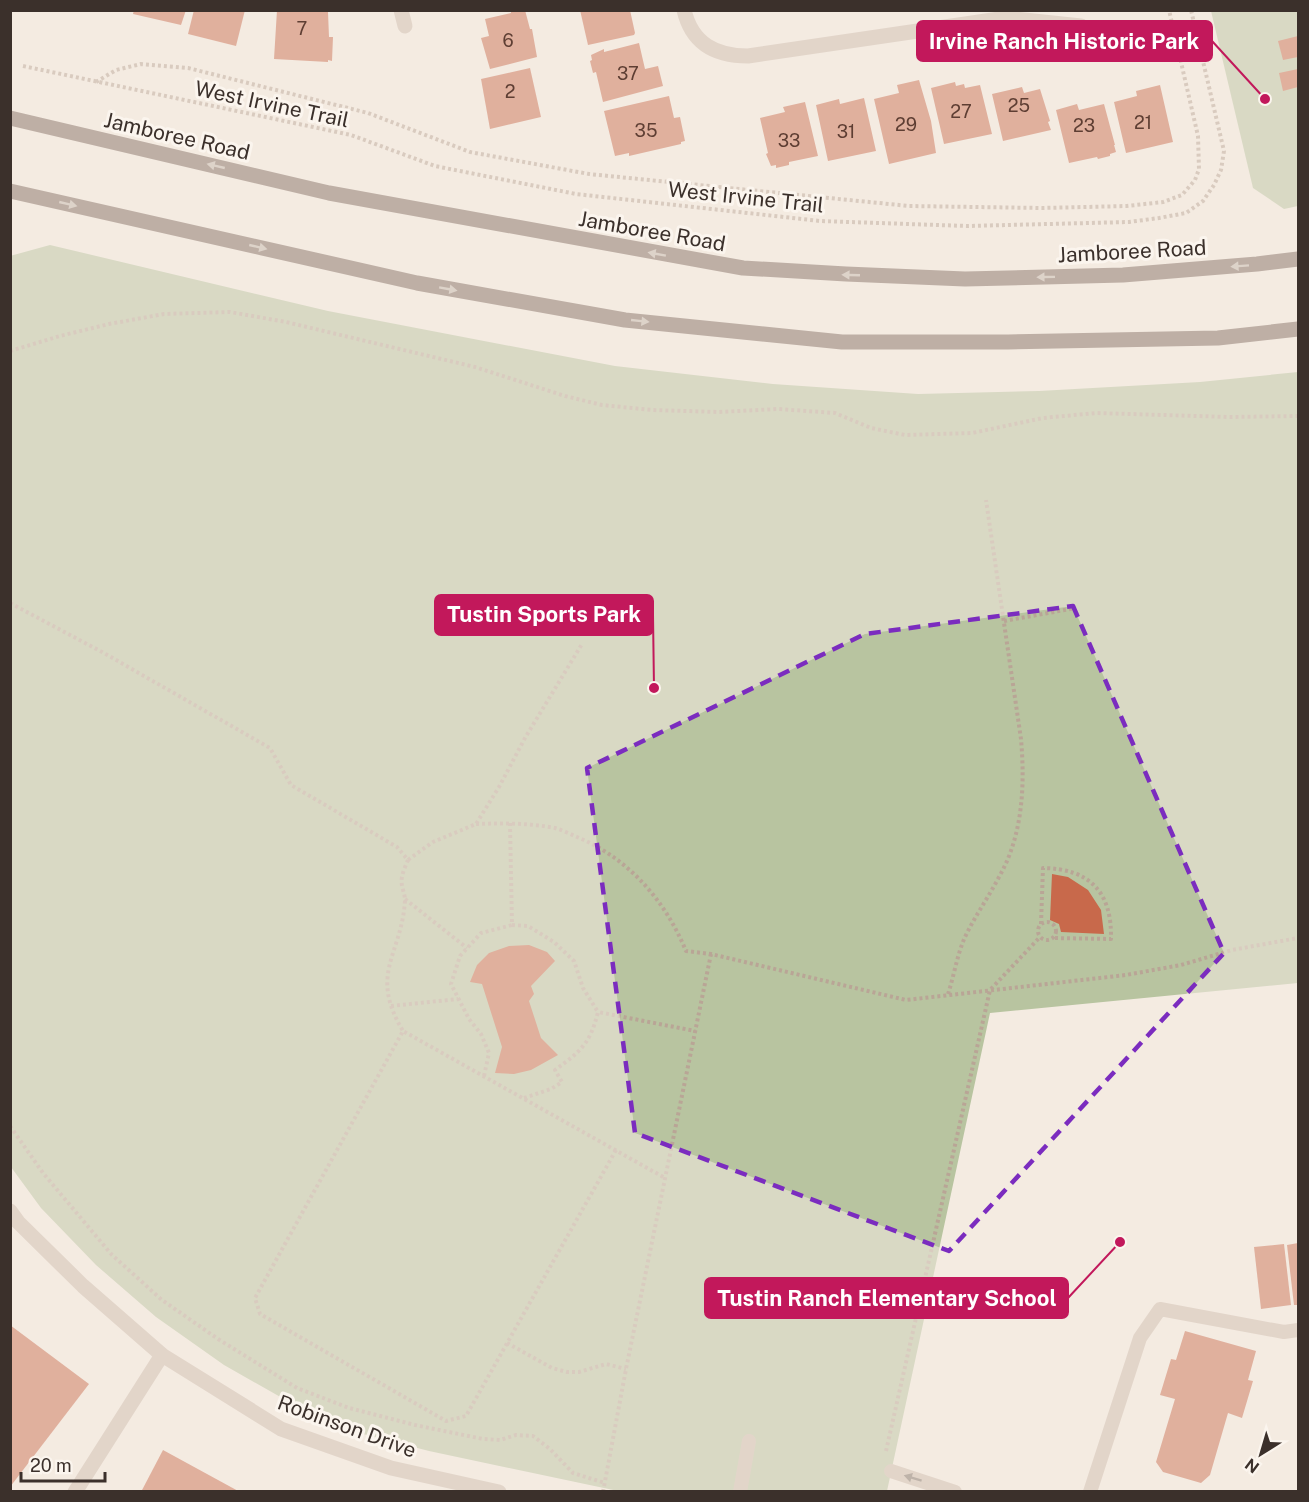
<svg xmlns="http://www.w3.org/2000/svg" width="1309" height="1502" font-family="'Public Sans',sans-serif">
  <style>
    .green { fill: #b8c4a0 }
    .building { fill: #c8694b }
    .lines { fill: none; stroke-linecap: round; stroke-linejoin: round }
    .path { stroke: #b9a596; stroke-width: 4; stroke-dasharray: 3 3; stroke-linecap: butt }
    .service { stroke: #cdbbac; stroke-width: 14 }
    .minor { stroke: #cdbbac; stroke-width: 15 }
    .tertiary { stroke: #cdbbac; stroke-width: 15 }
    .primary { stroke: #7d675c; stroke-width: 15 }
    .oneway { fill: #c2b5ac }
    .oneway2 { fill: #7d6f65 }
    .marked { fill: none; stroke: #7b2cbf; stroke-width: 4.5; stroke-dasharray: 12 8; stroke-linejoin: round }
    .labels { text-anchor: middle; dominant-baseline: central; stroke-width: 6; stroke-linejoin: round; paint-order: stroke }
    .number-label { font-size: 18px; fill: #5e3e33 }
    .street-label { font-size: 21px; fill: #3b302b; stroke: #fbf5ee }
    .leader { fill: none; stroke: #c2185b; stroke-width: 2 }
    .callout-dot { fill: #c2185b; stroke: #fbf5ee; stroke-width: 2 }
    .callout { fill: #c2185b; stroke: #c2185b; stroke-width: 2 }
    .callout-label { font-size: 22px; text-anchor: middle; font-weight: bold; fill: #fff }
  </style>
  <rect width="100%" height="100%" fill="#f4ebe1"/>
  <g class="green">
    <path d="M 1211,11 L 1298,11 L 1298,206 L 1284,209 L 1253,188 Z"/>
    <path d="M 50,245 L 328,311 L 615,366 L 773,384 L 918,394 L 1039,391 L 1200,382 L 1298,372 L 1298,983 L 990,1013 L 887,1491 L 618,1491 L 429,1451 L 363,1434 L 298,1407 L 224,1365 L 156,1317 L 96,1265 L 41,1208 L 11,1167 L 10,256 Z"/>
  </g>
  <g class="building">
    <path d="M 134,10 L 186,10 L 181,25 L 133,14 Z"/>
    <path d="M 194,10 L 245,10 L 236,46 L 188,34 Z"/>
    <path d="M 277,10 L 328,12 L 329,37 L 333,37 L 332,61 L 328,60 L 328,62 L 274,59 Z"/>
    <path d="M 511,10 L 525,10 L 530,29 L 532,29 L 537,57 L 490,69 L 481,38 L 489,36 L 485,19 L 511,13 Z"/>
    <path d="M 580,10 L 630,10 L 635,33 L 634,35 L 588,45 Z"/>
    <path d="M 1298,36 L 1298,57 L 1283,60 L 1278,41 Z"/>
    <path d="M 639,43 L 645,69 L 658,66 L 663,86 L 603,102 L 596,72 L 593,73 L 590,61 L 592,60 L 591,55 L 604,49 L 604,52 Z"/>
    <path d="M 530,68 L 541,117 L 490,129 L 481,79 Z"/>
    <path d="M 1298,69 L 1298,87 L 1283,91 L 1279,73 Z"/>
    <path d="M 919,80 L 931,121 L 936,153 L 889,164 L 874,99 L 899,93 L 897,85 Z"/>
    <path d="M 955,82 L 956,86 L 964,84 L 965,88 L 980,85 L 992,134 L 944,144 L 931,88 Z"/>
    <path d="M 1160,85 L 1173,142 L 1126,153 L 1114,102 L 1137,96 L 1136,91 Z"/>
    <path d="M 1022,87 L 1024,93 L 1040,89 L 1050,121 L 1048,122 L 1051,130 L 1003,141 L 992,94 Z"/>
    <path d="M 669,96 L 674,118 L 680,117 L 685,141 L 681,142 L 681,144 L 629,156 L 629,153 L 615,156 L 604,111 Z"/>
    <path d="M 864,98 L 876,151 L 828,161 L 816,105 L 839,99 L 840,104 Z"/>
    <path d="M 805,102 L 818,156 L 789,162 L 789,165 L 776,168 L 776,165 L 771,166 L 766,154 L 768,153 L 760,118 L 785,112 L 783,107 Z"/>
    <path d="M 1077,104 L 1079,110 L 1104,104 L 1115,145 L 1114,145 L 1116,152 L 1110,154 L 1110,156 L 1098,159 L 1097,157 L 1069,163 L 1056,110 Z"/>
    <path d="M 1052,874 L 1068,877 L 1088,890 L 1101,910 L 1104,934 L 1061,932 L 1059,924 L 1050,920 Z"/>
    <path d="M 529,945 L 547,952 L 555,961 L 531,986 L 534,994 L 529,1001 L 541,1038 L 558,1055 L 531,1070 L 514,1074 L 495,1073 L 502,1047 L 482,984 L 470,982 L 477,965 L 489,953 L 509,946 Z"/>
    <path d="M 1298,1243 L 1298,1305 L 1294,1305 L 1287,1245 Z"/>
    <path d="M 1284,1244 L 1291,1305 L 1261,1309 L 1254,1247 Z"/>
    <path d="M 10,1325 L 89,1384 L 10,1487 Z"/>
    <path d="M 1185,1331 L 1256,1351 L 1248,1380 L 1253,1381 L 1242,1418 L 1228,1413 L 1210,1475 L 1201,1483 L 1163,1472 L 1156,1462 L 1175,1399 L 1160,1395 L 1171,1359 L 1176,1360 Z"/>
    <path d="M 163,1450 L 240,1492 L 141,1492 Z"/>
  </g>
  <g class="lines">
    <g class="path">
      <path d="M 23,66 L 351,135 L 435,166 L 576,194 L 820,221 L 967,226 L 1129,222 L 1159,218 L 1186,213 L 1203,201 L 1214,185 L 1221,170 L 1224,151 L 1191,10"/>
      <path d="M 96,82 L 116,70 L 141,64 L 188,68 L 368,113 L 470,152 L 589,174 L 909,206 L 1042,208 L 1127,206 L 1163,202 L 1182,195 L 1195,180 L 1199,169 L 1198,136 L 1169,10"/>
      <path d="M 10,351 L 60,336 L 109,324 L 164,314 L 230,312 L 286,322 L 475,367 L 565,396 L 602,405 L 652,410 L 719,412 L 778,409 L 835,413 L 871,428 L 905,435 L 972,433 L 1043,418 L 1096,413 L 1230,417 L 1298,416"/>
      <path d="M 10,603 L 102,652 L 270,748 L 291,785 L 397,847 L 408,860 C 406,865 403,871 402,877 C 400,885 405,893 405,900 C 402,955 368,973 403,1031"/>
      <path d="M 1004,621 L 1076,608"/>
      <path d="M 510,823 L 512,925 L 528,926 L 554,942 L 574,961 L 583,988 L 598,1012"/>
      <path d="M 476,824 C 503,823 529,823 555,828 C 562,830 570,834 577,837 C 628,858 665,900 686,951 L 711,954 L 906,1000 L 1126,975 L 1181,965 L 1232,950 L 1298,938"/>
      <path d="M 408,860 L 433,842 L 476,824 L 499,787 L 525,738 L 582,644"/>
      <path d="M 405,899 L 467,948"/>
      <circle cx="1047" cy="931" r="9"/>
      <path d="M 1041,924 L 1043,868 C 1090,869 1112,892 1111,939 L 1053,938"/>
      <path d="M 948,994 C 954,976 957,955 965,937 C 975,916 988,898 999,877 C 1023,835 1025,785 1021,739 L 986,500"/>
      <path d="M 391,1006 L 458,999"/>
      <path d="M 484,1076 L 489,1053 L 481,1034 L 469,1019 L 451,984 L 460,956 L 481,933 L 512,925"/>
      <path d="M 524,1098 L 551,1089 L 562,1082 L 555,1070 C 581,1051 590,1044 598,1012 L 695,1031"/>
      <path d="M 10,1126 L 43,1173 L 112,1255 L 162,1300 L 218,1339 L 297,1388 L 349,1408 L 415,1425 L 483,1439 L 500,1440 L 516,1435 L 533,1436 L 550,1449 L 573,1473 L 605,1483"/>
      <path d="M 616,1150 L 466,1416 L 446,1421 L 260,1314 L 255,1298 L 403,1031 L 665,1178"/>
      <path d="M 507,1343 L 552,1368 L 567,1372 L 579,1372 L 606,1364 L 626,1369"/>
      <path d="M 886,1451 L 990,990 L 1040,937"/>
      <path d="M 603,1492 L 626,1369 L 711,954"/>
    </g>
    <g class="service">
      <path d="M 891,1471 L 955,1492"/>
      <path d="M 740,1492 L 749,1441"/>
      <path d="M 1090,1492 L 1140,1338 L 1160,1309 L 1284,1332 L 1298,1330"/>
    </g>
    <g class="minor">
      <path d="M 401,10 L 405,26"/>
      <path d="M 684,10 C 692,44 716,56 748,56 L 1006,18 L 1081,26"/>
      <path d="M 75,1492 L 162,1355"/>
    </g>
    <path class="tertiary" d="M 10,1211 L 18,1222 L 83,1286 L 162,1355 L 281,1429 L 391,1468 L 499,1492"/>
    <g class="primary">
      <path d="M 10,118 L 329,193 L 743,268 L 846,274 L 965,279 L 1123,275 L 1257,264 L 1298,259"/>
      <path d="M 10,191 L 417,283 L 625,320 L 842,342 L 1008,342 L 1218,338 L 1298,329"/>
    </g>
  </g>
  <defs><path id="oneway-solid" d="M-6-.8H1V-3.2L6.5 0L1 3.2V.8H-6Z" transform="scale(1.5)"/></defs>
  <g class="oneway">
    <use href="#oneway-solid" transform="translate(216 166) rotate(-167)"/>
    <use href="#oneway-solid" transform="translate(68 204) rotate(13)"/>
    <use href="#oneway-solid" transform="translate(258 247) rotate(13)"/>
    <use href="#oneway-solid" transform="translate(657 254) rotate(-170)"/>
    <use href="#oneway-solid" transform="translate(1240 266) rotate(176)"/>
    <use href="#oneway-solid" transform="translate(851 275) rotate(-178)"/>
    <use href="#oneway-solid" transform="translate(1046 277) rotate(179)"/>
    <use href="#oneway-solid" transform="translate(448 289) rotate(10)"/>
    <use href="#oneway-solid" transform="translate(640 321) rotate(6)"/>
  </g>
  <use class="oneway2" href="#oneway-solid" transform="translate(913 1478) rotate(-163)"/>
  <path d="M0 0H1309V1502H0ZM 1073,606 L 1224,953 L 949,1251 L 635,1133 L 587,768 L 865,634 Z" fill="#f4ebe1" fill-opacity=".55" fill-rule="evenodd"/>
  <path class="marked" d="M 1073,606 L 1224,953 L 949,1251 L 635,1133 L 587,768 L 865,634 Z"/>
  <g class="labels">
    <g class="number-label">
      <text x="302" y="28">7</text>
      <text x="508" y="40">6</text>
      <text x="628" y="73">37</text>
      <text x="510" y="91">2</text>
      <text x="1019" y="105">25</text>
      <text x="961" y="111">27</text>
      <text x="1143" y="122">21</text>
      <text x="906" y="124">29</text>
      <text x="1084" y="125">23</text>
      <text x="646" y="130">35</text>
      <text x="846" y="131">31</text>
      <text x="789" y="140">33</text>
    </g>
    <g class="street-label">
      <text transform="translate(272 104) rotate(12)">West Irvine Trail</text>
      <text transform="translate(177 136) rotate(13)">Jamboree Road</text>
      <text transform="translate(746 197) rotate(6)">West Irvine Trail</text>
      <text transform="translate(652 231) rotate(10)">Jamboree Road</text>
      <text transform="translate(1132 251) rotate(-3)">Jamboree Road</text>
      <text transform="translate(347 1426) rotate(20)">Robinson Drive</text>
    </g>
  </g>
  <path class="leader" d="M1265 99L1212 41M654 688L653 615M1120 1242L1068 1298"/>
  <g class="callout-dot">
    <circle cx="1265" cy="99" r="6"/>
    <circle cx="654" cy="688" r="6"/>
    <circle cx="1120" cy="1242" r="6"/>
  </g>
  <g class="callout">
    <rect x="917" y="21" width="295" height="40" rx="6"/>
    <rect x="435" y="595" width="218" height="40" rx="6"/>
    <rect x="705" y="1278" width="363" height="40" rx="6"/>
  </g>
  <g class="callout-label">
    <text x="1064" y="49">Irvine Ranch Historic Park</text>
    <text x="544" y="622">Tustin Sports Park</text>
    <text x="887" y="1306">Tustin Ranch Elementary School</text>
  </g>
  <rect width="1309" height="1502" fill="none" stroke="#3b302b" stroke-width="24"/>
  <g transform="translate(1261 1454) rotate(217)" stroke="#fbf5ee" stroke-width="4.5" paint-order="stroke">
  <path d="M0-4.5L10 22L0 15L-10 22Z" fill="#3b302b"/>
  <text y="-9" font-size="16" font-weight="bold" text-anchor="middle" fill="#3b302b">N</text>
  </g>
  <path d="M21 1472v9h84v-9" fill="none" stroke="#3b302b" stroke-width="3"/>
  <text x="30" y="1472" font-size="18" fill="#3b302b" stroke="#fbf5ee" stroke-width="4.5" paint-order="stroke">20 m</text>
</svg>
